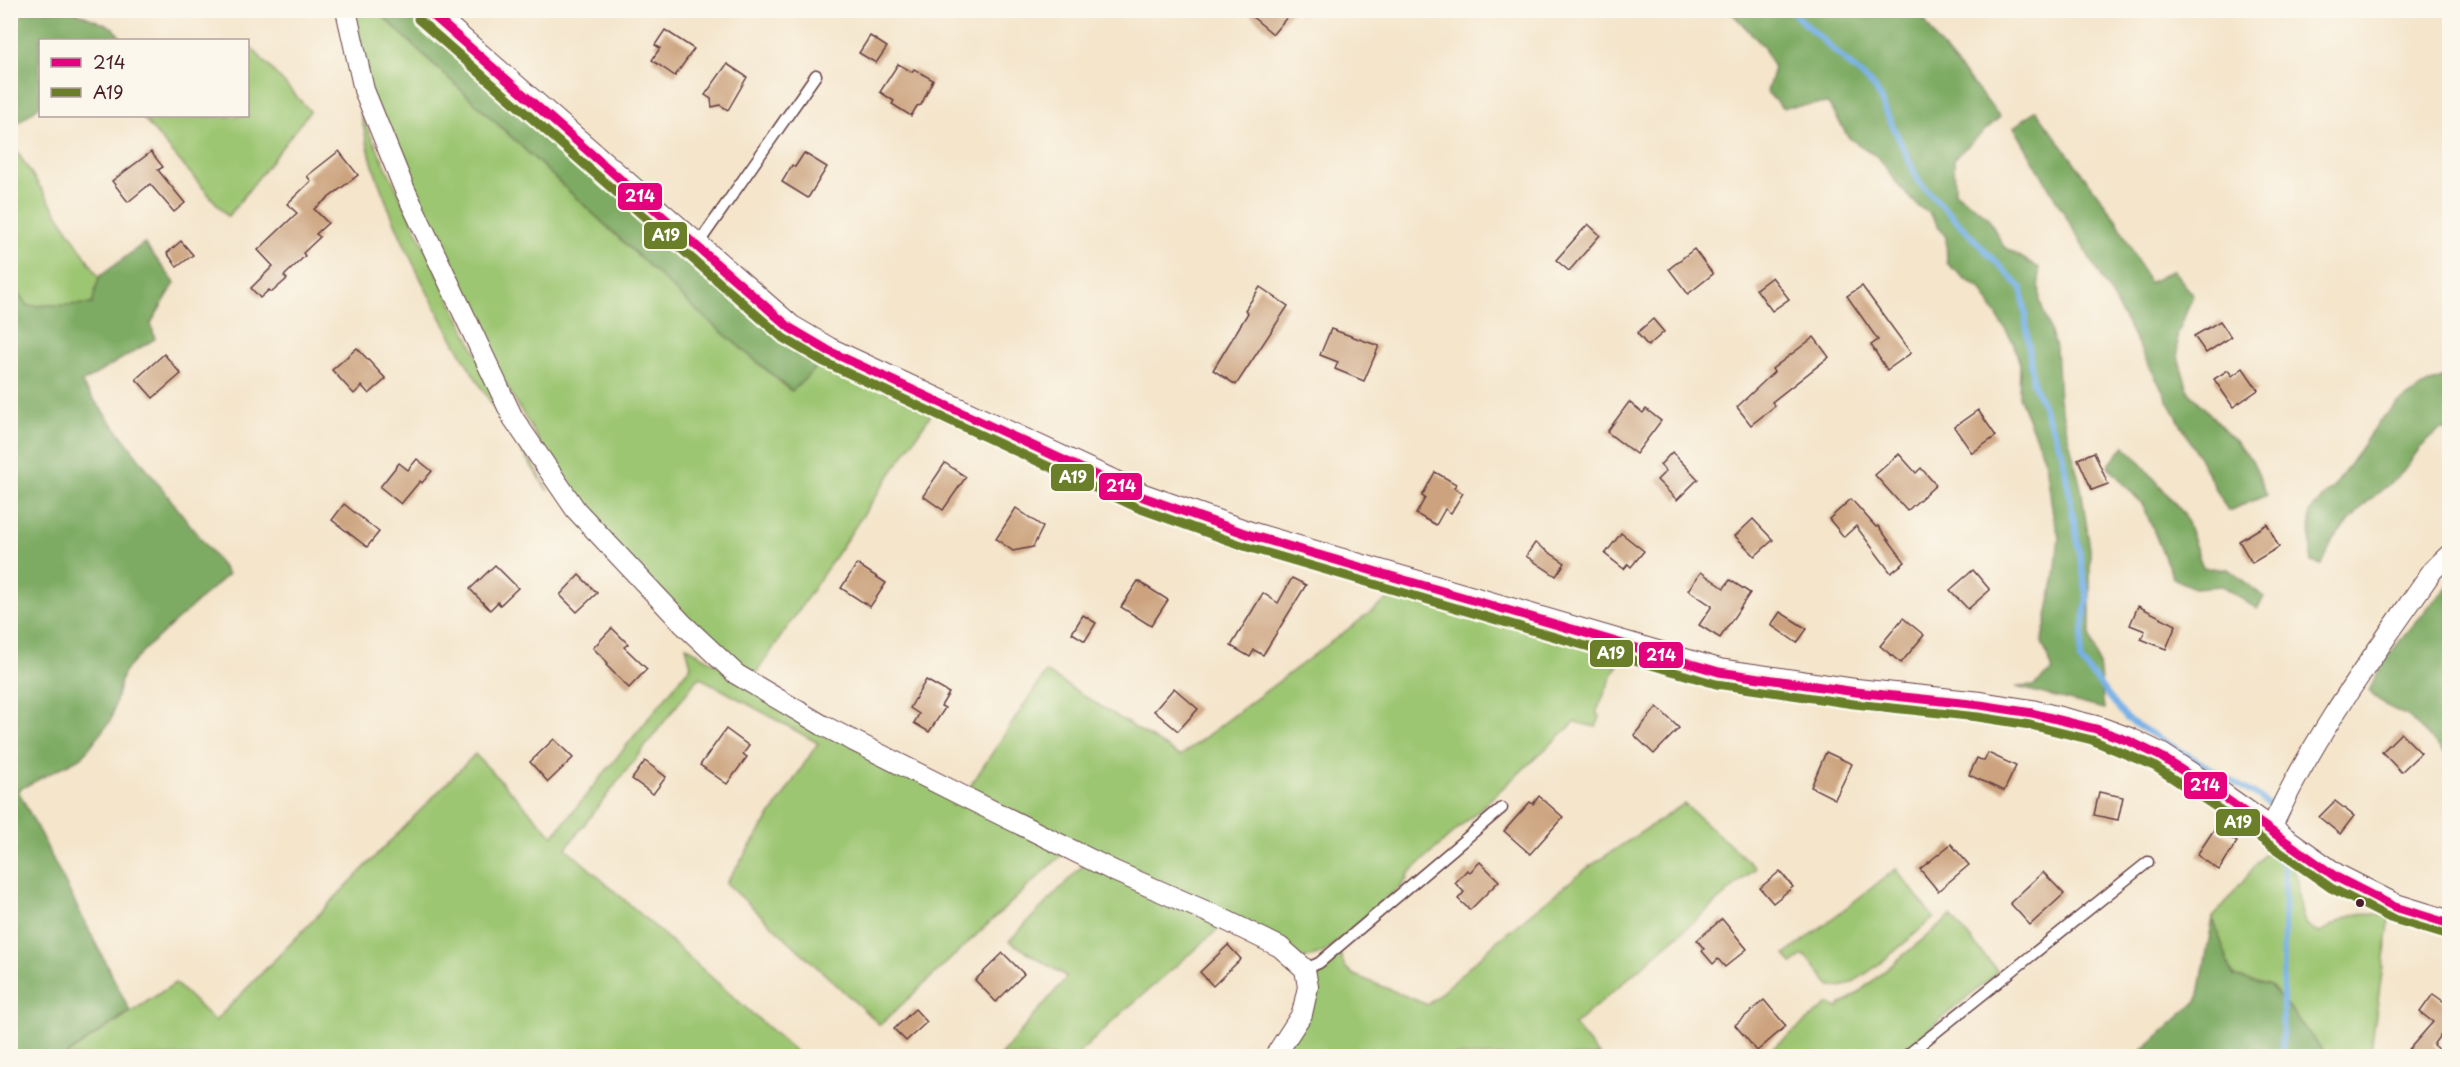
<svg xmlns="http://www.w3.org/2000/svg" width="2460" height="1067" font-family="'Playpen Sans',sans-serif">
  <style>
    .green { fill: #9dc672; stroke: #74724e; stroke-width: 1.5 }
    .forest { fill: #7eab64; stroke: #646548; stroke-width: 1.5 }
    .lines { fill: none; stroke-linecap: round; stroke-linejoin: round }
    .stream { stroke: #76b0e7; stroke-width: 6 }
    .building { fill: #cca37e }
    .service-casing { stroke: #643d43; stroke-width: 13 }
    .minor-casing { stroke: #643d43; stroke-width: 22 }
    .tertiary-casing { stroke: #643d43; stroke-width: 28 }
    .service { stroke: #fff; stroke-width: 10 }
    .minor { stroke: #fff; stroke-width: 20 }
    .tertiary { stroke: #fff; stroke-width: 26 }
    .bus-1-casing { stroke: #fbf7ec; stroke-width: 14 }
    .bus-2-casing { stroke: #fbf7ec; stroke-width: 14 }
    .bus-1 { stroke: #e5007d; stroke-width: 9 }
    .bus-2 { stroke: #6b7e29; stroke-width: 9 }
    .bus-dot { fill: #4a1f2b; stroke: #fbf7ec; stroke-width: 2 }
    .line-badge { stroke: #fbf7ec; stroke-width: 2 }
    .badge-label { font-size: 16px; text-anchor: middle; font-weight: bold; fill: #fff }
  </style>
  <rect width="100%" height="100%" fill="#fbf7ec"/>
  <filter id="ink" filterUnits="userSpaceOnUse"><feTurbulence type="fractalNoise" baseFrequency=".0167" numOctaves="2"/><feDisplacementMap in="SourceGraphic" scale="12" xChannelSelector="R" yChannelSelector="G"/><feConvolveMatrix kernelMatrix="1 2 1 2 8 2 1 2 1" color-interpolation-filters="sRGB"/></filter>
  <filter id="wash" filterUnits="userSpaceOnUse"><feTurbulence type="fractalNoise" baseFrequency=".008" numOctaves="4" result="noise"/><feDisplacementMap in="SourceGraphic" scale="24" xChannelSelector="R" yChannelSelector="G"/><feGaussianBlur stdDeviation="1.35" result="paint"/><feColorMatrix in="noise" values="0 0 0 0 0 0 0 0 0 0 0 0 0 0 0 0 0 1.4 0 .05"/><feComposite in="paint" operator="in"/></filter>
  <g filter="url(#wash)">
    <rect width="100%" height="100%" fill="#f4e5cb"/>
    <g class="green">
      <path d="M 352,11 L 377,11 L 697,311 L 791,391 L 823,361 L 932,413 L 753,678 L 679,614 L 604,533 L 551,461 L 479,340 L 367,88 Z"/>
      <path d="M 250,46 L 310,111 L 228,217 L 141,116 L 248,116 L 248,48 Z"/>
      <path d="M 360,113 L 506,415 L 548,491 C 483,394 420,294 379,183 C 370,161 366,136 360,113 Z"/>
      <path d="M 10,141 L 99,277 L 92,304 L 27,306 L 11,280 Z"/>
      <path d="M 1396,593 L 1625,655 L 1615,669 L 1596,713 L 1600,717 L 1596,727 L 1575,722 L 1407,875 L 1407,879 L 1402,885 L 1337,942 L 1321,954 L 1300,960 L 965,794 L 1046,672 L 1180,756 Z"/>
      <path d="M 686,646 L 825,731 L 1064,853 L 880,1025 L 726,883 L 818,743 L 699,677 L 566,848 L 800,1056 L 64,1056 L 175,983 L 215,1021 L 475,754 L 553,836 L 691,666 Z"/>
      <path d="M 1684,804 L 1756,868 L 1574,1025 L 1600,1056 L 1279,1056 L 1315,974 L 1340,954 L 1345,967 L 1354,975 L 1428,1005 L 1498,940 L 1587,868 Z"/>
      <path d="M 2273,846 C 2280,852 2288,859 2293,867 C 2305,887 2291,923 2319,933 C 2351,916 2354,908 2390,917 L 2370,1056 L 2327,1056 L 2271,986 L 2233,976 L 2213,918 L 2267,851 Z"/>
      <path d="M 1085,863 L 1223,925 L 1124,1011 L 1076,1056 L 1000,1056 L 1067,977 L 1009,941 Z"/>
      <path d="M 1896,869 L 1934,918 C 1911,936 1874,972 1849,984 C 1843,987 1838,988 1831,987 L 1807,957 L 1802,955 L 1793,964 L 1785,955 Z"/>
      <path d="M 1951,916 L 1998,972 L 1896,1056 L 1763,1056 L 1828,1004 L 1839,1008 L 1841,1004 L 1848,1001 Z"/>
    </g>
    <g class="forest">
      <path d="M 29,11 L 73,11 L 114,28 L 122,40 L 40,40 L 40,106 L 11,128 L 11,21 Z"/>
      <path d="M 377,11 L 404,11 L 766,322 L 823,361 L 792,391 L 697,311 Z"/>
      <path d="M 1718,11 L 1919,11 L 1937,41 L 2000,117 L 1954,158 L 1955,192 L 1987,216 L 2004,247 L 2039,268 L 2040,302 L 2056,347 L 2059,400 L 2081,488 L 2090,549 L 2090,634 L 2099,664 L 2104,709 L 2016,687 L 2033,686 L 2053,670 L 2042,642 L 2055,576 L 2059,536 L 2053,515 L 2046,463 L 2019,396 L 2020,364 L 2013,342 L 1980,288 L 1965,279 L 1947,263 L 1946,237 L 1929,213 L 1919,207 L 1898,185 L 1879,158 L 1849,138 L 1828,103 L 1782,108 L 1767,92 L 1774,68 L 1763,46 L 1730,11 Z"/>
      <path d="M 2036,110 L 2117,221 L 2149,283 L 2173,270 L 2193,295 L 2177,336 L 2178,357 L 2188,390 L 2252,460 L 2267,495 L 2228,511 L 2106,286 L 2014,127 Z"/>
      <path d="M 144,243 L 175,283 L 151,323 L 155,339 L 81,383 L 228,574 L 145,649 L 123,673 L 111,720 L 82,757 L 18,790 L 130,1011 L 64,1056 L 11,1056 L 11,280 L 27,306 L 92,304 L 99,277 Z"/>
      <path d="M 2449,374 L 2449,432 L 2441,429 L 2420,448 L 2399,476 L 2368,501 L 2333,539 L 2322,565 L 2311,562 L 2310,512 L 2339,480 L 2379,421 L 2399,403 L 2421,388 Z"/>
      <path d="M 2124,446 L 2135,456 L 2184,514 L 2203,568 L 2228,569 L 2264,597 L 2257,609 L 2222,586 L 2194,588 L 2173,578 L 2143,505 L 2108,466 Z"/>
      <path d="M 2449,585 L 2449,757 L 2409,717 L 2381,703 L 2369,691 C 2388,648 2420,619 2449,585 Z"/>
      <path d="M 2213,918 L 2233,976 L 2271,986 L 2327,1056 L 2136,1056 L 2198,1000 Z"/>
    </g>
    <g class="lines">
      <g class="stream">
        <path d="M 1790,10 L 1875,88 L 1919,182 L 2022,289 L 2033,382 L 2062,452 L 2087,596 L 2080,660 L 2127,719 L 2272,805"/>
        <path d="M 2265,846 L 2285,865 L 2282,1056"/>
      </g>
    </g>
    <g id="blocks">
      <g class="building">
        <path d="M 1244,10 L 1293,10 L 1273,34 Z"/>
        <path d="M 665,30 L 694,49 L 675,76 L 652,60 L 660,48 L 655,45 Z"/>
        <path d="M 870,36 L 887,47 L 876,63 L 859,53 Z"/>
        <path d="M 727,64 L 747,77 L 728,110 L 720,105 L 712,107 L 711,99 L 705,95 Z"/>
        <path d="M 898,64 L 912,72 L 914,69 L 933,80 L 921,105 L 917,106 L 911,116 L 892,104 L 894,101 L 880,92 Z"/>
        <path d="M 339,151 L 358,175 L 314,209 L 328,223 L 316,234 L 320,237 L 303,253 L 305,256 L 284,276 L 287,279 L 272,292 L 269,290 L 260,298 L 251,288 L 273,266 L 258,250 L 297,213 L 287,204 L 311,181 L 307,176 Z"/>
        <path d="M 151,152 L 163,167 L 158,170 L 185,203 L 174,212 L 150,184 L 128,202 L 112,181 Z"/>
        <path d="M 804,153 L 827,167 L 808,198 L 782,182 L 792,165 L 795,167 Z"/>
        <path d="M 1588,224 L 1600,235 L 1569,271 L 1556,260 Z"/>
        <path d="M 181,241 L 193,255 L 177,267 L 167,253 Z"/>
        <path d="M 1694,249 L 1713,274 L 1688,294 L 1669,269 Z"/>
        <path d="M 1772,277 L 1789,299 L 1772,311 L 1756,289 Z"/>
        <path d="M 1862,286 L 1911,353 L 1887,370 L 1871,345 L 1878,340 L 1847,296 Z"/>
        <path d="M 1260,287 L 1288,306 L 1236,385 L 1213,370 L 1248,313 L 1245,310 Z"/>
        <path d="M 1653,319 L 1664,332 L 1648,346 L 1637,333 Z"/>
        <path d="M 2220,321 L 2231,337 L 2206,353 L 2194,336 Z"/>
        <path d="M 1331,329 L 1379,346 L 1364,381 L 1335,369 L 1338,362 L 1320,355 Z"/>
        <path d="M 1814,337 L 1829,357 L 1772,402 L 1775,406 L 1751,425 L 1737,407 L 1774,372 L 1772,369 Z"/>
        <path d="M 357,348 L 386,379 L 369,394 L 362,386 L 354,394 L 332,370 Z"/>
        <path d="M 164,354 L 181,374 L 153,398 L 136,379 Z"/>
        <path d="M 2243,368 L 2258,390 L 2233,407 L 2214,379 L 2228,370 L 2232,376 Z"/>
        <path d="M 1629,402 L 1643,413 L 1646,409 L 1661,421 L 1636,454 L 1607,432 Z"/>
        <path d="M 1978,410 L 1996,436 L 1972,453 L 1954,427 Z"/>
        <path d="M 1672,452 L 1698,479 L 1677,500 L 1657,480 L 1666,471 L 1660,465 Z"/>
        <path d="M 2094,452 L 2108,484 L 2092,490 L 2078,459 Z"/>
        <path d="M 1899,454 L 1916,473 L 1921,468 L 1936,485 L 1907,511 L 1875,475 Z"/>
        <path d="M 417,459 L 432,471 L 422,483 L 420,481 L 401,504 L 380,487 L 399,463 L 408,470 Z"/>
        <path d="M 945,463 L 966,477 L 943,510 L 923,496 Z"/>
        <path d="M 1435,472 L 1456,484 L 1454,488 L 1463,493 L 1451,513 L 1445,509 L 1436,525 L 1416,514 L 1425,498 L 1422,496 Z"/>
        <path d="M 1851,499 L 1876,527 L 1878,526 L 1905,562 L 1891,573 L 1856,526 L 1844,537 L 1829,519 Z"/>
        <path d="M 344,504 L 379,532 L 367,547 L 332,520 Z"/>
        <path d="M 1016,508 L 1043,527 L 1033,547 L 1013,551 L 996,539 Z"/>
        <path d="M 1753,519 L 1773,540 L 1755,556 L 1735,536 Z"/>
        <path d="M 2267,524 L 2279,547 L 2252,563 L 2239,541 Z"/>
        <path d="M 1621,533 L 1644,551 L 1631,567 L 1628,564 L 1624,569 L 1605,554 Z"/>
        <path d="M 1535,543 L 1565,563 L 1556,576 L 1526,556 Z"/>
        <path d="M 857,564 L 886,583 L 870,607 L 841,588 Z"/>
        <path d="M 495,565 L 518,588 L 500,605 L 498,602 L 490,610 L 470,589 Z"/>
        <path d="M 1973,570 L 1990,590 L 1968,609 L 1950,590 Z"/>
        <path d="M 1701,572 L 1724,588 L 1730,580 L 1750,593 L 1720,638 L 1699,625 L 1712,606 L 1688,590 Z"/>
        <path d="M 579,575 L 597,593 L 577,612 L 560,595 Z"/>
        <path d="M 1292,578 L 1306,585 L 1263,655 L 1254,650 L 1250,657 L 1231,646 L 1263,593 L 1278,603 Z"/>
        <path d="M 1138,581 L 1168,600 L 1151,626 L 1121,607 Z"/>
        <path d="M 2138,606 L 2176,625 L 2166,649 L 2141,639 L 2145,631 L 2130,625 Z"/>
        <path d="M 1780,612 L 1807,629 L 1797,643 L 1771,625 Z"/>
        <path d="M 1083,615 L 1096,623 L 1085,641 L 1072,633 Z"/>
        <path d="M 1903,618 L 1924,635 L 1901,663 L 1880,646 Z"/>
        <path d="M 612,628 L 628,644 L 624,647 L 647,669 L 629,688 L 606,665 L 608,663 L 593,648 Z"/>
        <path d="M 926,680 L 949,693 L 941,706 L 945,708 L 929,732 L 914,723 L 919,714 L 910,708 Z"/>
        <path d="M 1174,688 L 1198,709 L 1178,731 L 1154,711 Z"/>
        <path d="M 1657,707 L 1679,728 L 1654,754 L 1634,735 Z"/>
        <path d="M 726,729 L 749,746 L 743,754 L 747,757 L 727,784 L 700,765 Z"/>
        <path d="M 2401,733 L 2421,753 L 2401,772 L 2382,752 Z"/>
        <path d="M 554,739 L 573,758 L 548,782 L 530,762 Z"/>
        <path d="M 1826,752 L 1852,764 L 1835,799 L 1811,787 Z"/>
        <path d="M 1988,753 L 2016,766 L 2004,791 L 1969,775 L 1977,758 L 1984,761 Z"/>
        <path d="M 645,761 L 666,777 L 653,794 L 632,779 Z"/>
        <path d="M 2099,792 L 2123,797 L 2118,820 L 2094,815 Z"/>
        <path d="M 1539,796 L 1563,817 L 1530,854 L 1504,831 L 1530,802 L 1533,804 Z"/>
        <path d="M 2335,801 L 2354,816 L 2340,834 L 2319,817 Z"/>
        <path d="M 2215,828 L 2237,842 L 2219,870 L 2197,855 Z"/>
        <path d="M 1951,844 L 1969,865 L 1938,891 L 1920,869 Z"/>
        <path d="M 1480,862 L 1499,881 L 1470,910 L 1458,899 L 1464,892 L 1455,883 L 1467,870 L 1470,872 Z"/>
        <path d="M 1780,871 L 1793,887 L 1773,903 L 1760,888 Z"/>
        <path d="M 2043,872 L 2064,894 L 2030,925 L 2010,903 Z"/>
        <path d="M 1722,919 L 1747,949 L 1725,967 L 1718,959 L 1713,964 L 1702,951 L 1704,949 L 1697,940 Z"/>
        <path d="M 1228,945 L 1241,959 L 1213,986 L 1200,972 Z"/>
        <path d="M 1003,953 L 1024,974 L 996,1002 L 975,980 Z"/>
        <path d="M 2433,994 L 2450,1006 L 2450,1033 L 2444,1030 L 2433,1045 L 2446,1056 L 2403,1056 L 2433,1022 L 2420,1012 Z"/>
        <path d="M 1764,1000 L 1786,1026 L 1757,1051 L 1735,1025 Z"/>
        <path d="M 915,1009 L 927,1022 L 906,1041 L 894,1029 Z"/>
      </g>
    </g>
  </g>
  <g filter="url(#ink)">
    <use href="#blocks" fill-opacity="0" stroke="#643d43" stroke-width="1.5"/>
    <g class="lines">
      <g class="service-casing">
        <g id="service">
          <path d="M 696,247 L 816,75"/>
          <path d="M 1305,969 L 1319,963 L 1502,808"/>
          <path d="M 1906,1056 L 2148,862"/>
        </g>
      </g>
      <g class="minor-casing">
        <g id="minor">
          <path d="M 346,10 L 364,90 L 404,188 L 513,418 L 576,510 L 683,624 L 736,674 L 822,725 L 963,796 L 1114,871 L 1219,917 L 1280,947 L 1305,969 L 1308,987 L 1302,1014 L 1275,1056"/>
          <path d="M 2270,831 C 2312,737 2374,655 2433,570 L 2450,554"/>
        </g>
      </g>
      <g class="tertiary-casing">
        <path id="tertiary" d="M 426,10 L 790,328 L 829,351 L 1143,497 L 1250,535 L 1719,672 L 1856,692 L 1980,705 L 2032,713 L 2096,729 L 2129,741 L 2160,756 L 2223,797 L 2336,877 L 2395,907 L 2450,924"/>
      </g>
      <use href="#service" class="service"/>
      <use href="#minor" class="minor"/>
      <use href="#tertiary" class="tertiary"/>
      <g class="bus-1-casing">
        <path id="bus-1" d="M 427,10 L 790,328 L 829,351 L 1143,497 L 1250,535 L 1719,672 L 1856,692 L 1980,705 L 2032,713 L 2096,729 L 2129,741 L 2160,756 L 2223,797 L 2336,877 L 2395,907 L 2450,924"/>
      </g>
      <g class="bus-2-casing">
        <path id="bus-2" d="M 418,19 L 783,338 L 824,362 L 1138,508 L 1247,547 L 1716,684 L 1854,704 L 1978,717 L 2030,725 L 2092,740 L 2154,766 L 2216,807 L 2331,888 L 2390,918 L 2446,935"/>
      </g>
      <use href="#bus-1" class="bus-1"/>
      <use href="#bus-2" class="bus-2"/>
    </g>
  </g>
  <circle class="bus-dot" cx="2360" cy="903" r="5"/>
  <g class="line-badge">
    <rect x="617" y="182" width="46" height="29" rx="6" fill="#e5007d"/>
    <rect x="643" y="221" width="45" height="29" rx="6" fill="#6b7e29"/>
    <rect x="1050" y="463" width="45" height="29" rx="6" fill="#6b7e29"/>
    <rect x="1098" y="472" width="45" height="29" rx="6" fill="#e5007d"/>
    <rect x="1589" y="639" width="45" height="29" rx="6" fill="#6b7e29"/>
    <rect x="1638" y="641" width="46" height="28" rx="6" fill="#e5007d"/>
    <rect x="2183" y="771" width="45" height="29" rx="6" fill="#e5007d"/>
    <rect x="2215" y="808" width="46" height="29" rx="6" fill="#6b7e29"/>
  </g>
  <g class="badge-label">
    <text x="640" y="202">214</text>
    <text x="666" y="241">A19</text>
    <text x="1073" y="483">A19</text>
    <text x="1121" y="492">214</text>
    <text x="1611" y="659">A19</text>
    <text x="1661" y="661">214</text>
    <text x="2205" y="791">214</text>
    <text x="2238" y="828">A19</text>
  </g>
  <rect width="2460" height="1067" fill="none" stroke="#fbf7ec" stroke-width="36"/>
  <rect x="39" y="39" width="210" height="78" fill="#fbf7ec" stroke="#b4a19f" stroke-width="1.5"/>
  <rect x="51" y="58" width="30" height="9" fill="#e5007d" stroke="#b4a19f" stroke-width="1.5"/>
  <text x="93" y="69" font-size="18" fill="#4a1f2b">214</text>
  <rect x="51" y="88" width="30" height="9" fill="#6b7e29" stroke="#b4a19f" stroke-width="1.5"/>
  <text x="93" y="99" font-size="18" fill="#4a1f2b">A19</text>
</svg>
